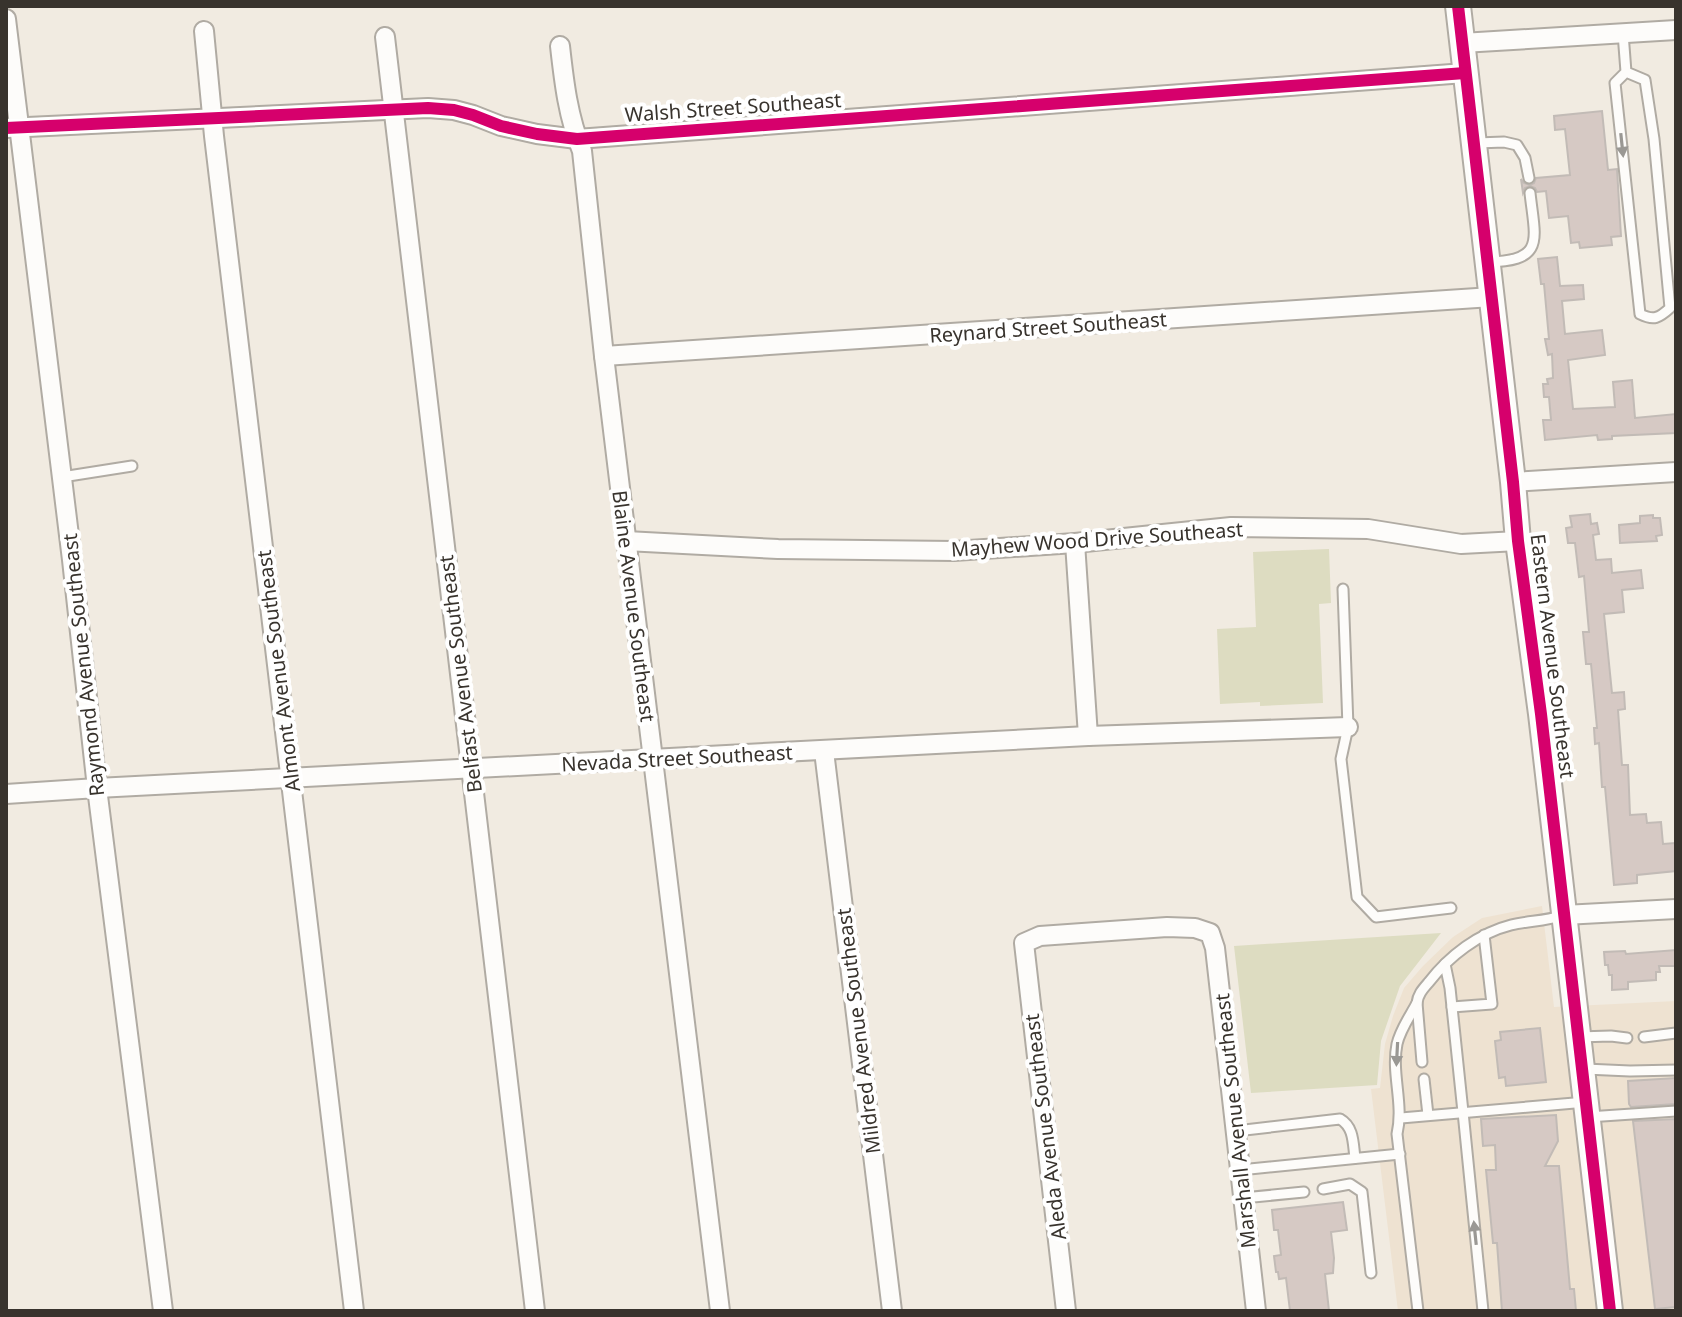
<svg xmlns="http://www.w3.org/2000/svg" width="1682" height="1317" font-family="'Noto Sans',sans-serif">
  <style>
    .built { fill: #eee2d1 }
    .green { fill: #dddcc1 }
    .building { fill: #d6c9c4; stroke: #c2bbb6; stroke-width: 2 }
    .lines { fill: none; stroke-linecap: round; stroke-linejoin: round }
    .lane-casing { stroke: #b0aba3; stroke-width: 13 }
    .street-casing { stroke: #b0aba3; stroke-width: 22 }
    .secondary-casing { stroke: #b0aba3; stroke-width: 28 }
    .lane { stroke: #fdfcfa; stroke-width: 9 }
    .street { stroke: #fdfcfa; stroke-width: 18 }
    .secondary { stroke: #fdfcfa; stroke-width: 24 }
    .cycleway-casing { stroke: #fff; stroke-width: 17 }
    .cycleway { stroke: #d6006c; stroke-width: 12 }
    .oneway { fill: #9a9894 }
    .labels { text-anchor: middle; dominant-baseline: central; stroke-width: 8; stroke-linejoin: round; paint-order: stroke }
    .street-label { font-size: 20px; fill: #38332d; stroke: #fff }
  </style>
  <rect width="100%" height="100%" fill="#f1ebe1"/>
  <path class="built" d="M 1542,906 L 1554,1007 L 1676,1001 L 1676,1311 L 1398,1311 L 1371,1089 L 1380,1088 L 1385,1044 L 1393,1016 L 1404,988 L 1423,966 L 1453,937 L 1482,918 Z"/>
  <g class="green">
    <path d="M 1329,549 L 1331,603 L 1319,604 L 1323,703 L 1260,706 L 1260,702 L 1220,704 L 1217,629 L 1256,627 L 1253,552 Z"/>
    <path d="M 1441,933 L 1400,986 L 1381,1041 L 1377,1085 L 1251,1093 L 1234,946 Z"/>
  </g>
  <g class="building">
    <path d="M 1602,111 L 1608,170 L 1617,169 L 1621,236 L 1611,237 L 1612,245 L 1580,248 L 1579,242 L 1571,243 L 1568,216 L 1549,218 L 1546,191 L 1537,192 L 1535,188 L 1530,186 L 1525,188 L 1523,193 L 1521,179 L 1524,183 L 1530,185 L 1534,183 L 1536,178 L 1570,175 L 1565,129 L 1555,130 L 1554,116 Z"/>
    <path d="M 1557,257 L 1560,286 L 1583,285 L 1584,299 L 1562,301 L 1565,334 L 1602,330 L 1605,355 L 1568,360 L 1573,409 L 1615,407 L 1613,382 L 1632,380 L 1635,418 L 1676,414 L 1676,433 L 1612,436 L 1612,439 L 1598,440 L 1597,435 L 1545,440 L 1543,420 L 1551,420 L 1549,397 L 1544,397 L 1543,384 L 1548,384 L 1547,379 L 1553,378 L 1552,354 L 1548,355 L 1545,339 L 1549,339 L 1544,284 L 1541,284 L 1538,259 Z"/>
    <path d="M 1590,514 L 1591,524 L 1597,523 L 1599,534 L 1593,535 L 1596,560 L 1611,559 L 1612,573 L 1641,570 L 1643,588 L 1622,590 L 1624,612 L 1604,614 L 1612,693 L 1624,692 L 1625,709 L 1618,710 L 1622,765 L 1628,765 L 1630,815 L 1646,814 L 1647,823 L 1661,822 L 1663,844 L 1675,843 L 1676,871 L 1637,875 L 1637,883 L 1614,885 L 1605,787 L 1602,787 L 1599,743 L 1595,744 L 1594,728 L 1597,728 L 1591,664 L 1586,664 L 1583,632 L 1589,632 L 1584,576 L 1579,577 L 1575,543 L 1568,543 L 1566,528 L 1572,527 L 1570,516 Z"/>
    <path d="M 1653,515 L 1653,518 L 1660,518 L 1662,535 L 1656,536 L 1657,541 L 1620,543 L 1619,525 L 1640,523 L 1640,516 Z"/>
    <path d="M 1676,950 L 1676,966 L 1659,966 L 1660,972 L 1656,972 L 1656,980 L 1628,982 L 1628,989 L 1612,990 L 1612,975 L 1609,975 L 1608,965 L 1605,965 L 1604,952 L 1625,951 L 1626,954 Z"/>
    <path d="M 1540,1028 L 1546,1082 L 1506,1086 L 1505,1077 L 1499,1078 L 1495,1041 L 1501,1040 L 1500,1032 Z"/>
    <path d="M 1676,1078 L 1676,1104 L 1631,1107 L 1629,1104 L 1628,1081 Z"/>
    <path d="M 1556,1115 L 1558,1141 L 1545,1166 L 1559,1166 L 1570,1289 L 1574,1289 L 1576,1311 L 1502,1311 L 1497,1243 L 1493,1243 L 1486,1170 L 1496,1170 L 1495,1145 L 1483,1146 L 1481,1119 Z"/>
    <path d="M 1676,1119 L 1676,1307 L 1655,1309 L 1633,1121 Z"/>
    <path d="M 1343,1202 L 1347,1230 L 1331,1232 L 1334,1258 L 1333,1273 L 1325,1274 L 1329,1311 L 1290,1311 L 1286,1278 L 1279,1279 L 1278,1272 L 1276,1272 L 1274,1256 L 1281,1255 L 1278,1230 L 1274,1230 L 1272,1210 Z"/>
  </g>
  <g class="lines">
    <g class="lane-casing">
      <g id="lane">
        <path d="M 1623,33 L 1626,72 L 1615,83 L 1640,314 C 1654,321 1659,318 1670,308 L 1654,139 L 1645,80 L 1626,72"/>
        <path d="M 1477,143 L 1504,142 L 1517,145 L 1525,158 L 1529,178"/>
        <path d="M 1488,262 C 1546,261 1535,239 1530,193"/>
        <path d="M 62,477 L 132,466"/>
        <path d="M 1343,589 L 1348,727 L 1341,759 L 1357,897 L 1376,917 L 1451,908"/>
        <path d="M 1445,964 L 1450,988 L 1463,1112 L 1483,1311"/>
        <path d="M 1417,1003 L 1422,1062"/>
        <path d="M 1452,1007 L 1492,1004 L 1484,935"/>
        <path d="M 1578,1037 L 1611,1036 L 1627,1038"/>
        <path d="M 1644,1037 L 1676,1033"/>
        <path d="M 1585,1069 L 1630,1071 L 1676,1070"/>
        <path d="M 1424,1079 L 1428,1115"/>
        <path d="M 1588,1117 L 1676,1111"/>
        <path d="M 1401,1118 L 1586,1102"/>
        <path d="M 1236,1131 L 1340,1119 C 1354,1127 1353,1143 1355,1158"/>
        <path d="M 1240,1170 L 1400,1154"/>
        <path d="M 1323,1189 L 1350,1184 L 1362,1192 L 1371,1273"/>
        <path d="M 1243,1198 L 1304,1192"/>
        <path d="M 1418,1311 L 1397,1134 C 1404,1103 1391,1074 1397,1044 C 1400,1030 1410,1016 1417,1003 C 1418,994 1423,989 1429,982 C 1449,956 1479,933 1511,925 C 1528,921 1545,921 1561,916"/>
      </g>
    </g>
    <g class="street-casing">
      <g id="street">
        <path d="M 6,19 L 72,560 L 97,788 L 163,1311"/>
        <path d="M 204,31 L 214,136 L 354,1311"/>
        <path d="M 385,37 L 535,1311"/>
        <path d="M 1462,43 L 1676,30"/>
        <path d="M 560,46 C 564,82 568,117 582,151 L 604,356 L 720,1311"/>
        <path d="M 6,128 L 428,108 L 454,110 L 473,115 L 501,126 L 537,134 L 577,139 L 1465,73"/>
        <path d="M 604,356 L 1492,297"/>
        <path d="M 1513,482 L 1676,472"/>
        <path d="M 626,541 L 778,549 L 954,551 L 1075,543 L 1231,527 L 1368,529 L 1461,544 L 1518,541"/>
        <path d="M 1075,543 L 1088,736"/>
        <path d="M 824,751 L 892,1311"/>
        <path d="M 6,794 L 97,788 L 1088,736 L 1348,727"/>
        <path d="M 1564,915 L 1676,909"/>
        <path d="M 1066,1311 L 1024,943 L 1040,936 L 1167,927 L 1195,928 L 1210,933 L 1215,948 L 1256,1311"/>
      </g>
    </g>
    <g class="secondary-casing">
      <path id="secondary" d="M 1458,6 L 1513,482 L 1518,541 L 1541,714 L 1610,1311"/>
    </g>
    <use href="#lane" class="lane"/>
    <use href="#street" class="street"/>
    <use href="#secondary" class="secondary"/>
    <g class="cycleway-casing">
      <g id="cycleway">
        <path d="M 1458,6 L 1513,482 L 1518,541 L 1541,714 L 1610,1311"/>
        <path d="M 6,128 L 428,108 L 454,110 L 473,115 L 501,126 L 537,134 L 577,139 L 1465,73"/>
      </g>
    </g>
    <use href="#cycleway" class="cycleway"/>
  </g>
  <defs><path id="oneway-solid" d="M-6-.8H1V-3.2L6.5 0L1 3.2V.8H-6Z" transform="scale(2)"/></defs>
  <g class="oneway">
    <use href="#oneway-solid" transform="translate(1622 145) rotate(84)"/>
    <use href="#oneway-solid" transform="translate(1397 1054) rotate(93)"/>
    <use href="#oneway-solid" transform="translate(1475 1233) rotate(-96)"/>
  </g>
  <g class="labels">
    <g class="street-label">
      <text transform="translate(733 107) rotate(-4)">Walsh Street Southeast</text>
      <text transform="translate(1048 327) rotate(-4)">Reynard Street Southeast</text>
      <text transform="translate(1097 539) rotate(-4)">Mayhew Wood Drive Southeast</text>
      <text transform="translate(634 606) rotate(83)">Blaine Avenue Southeast</text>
      <text transform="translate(1553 656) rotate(83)">Eastern Avenue Southeast</text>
      <text transform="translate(83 665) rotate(-96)">Raymond Avenue Southeast</text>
      <text transform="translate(278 671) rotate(-97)">Almont Avenue Southeast</text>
      <text transform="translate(460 674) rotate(-97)">Belfast Avenue Southeast</text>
      <text transform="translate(677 758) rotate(-3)">Nevada Street Southeast</text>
      <text transform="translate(858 1031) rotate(-97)">Mildred Avenue Southeast</text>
      <text transform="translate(1235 1121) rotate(-96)">Marshall Avenue Southeast</text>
      <text transform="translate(1045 1127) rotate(-97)">Aleda Avenue Southeast</text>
    </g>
  </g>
  <rect width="1682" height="1317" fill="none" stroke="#38332d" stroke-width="16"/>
</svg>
